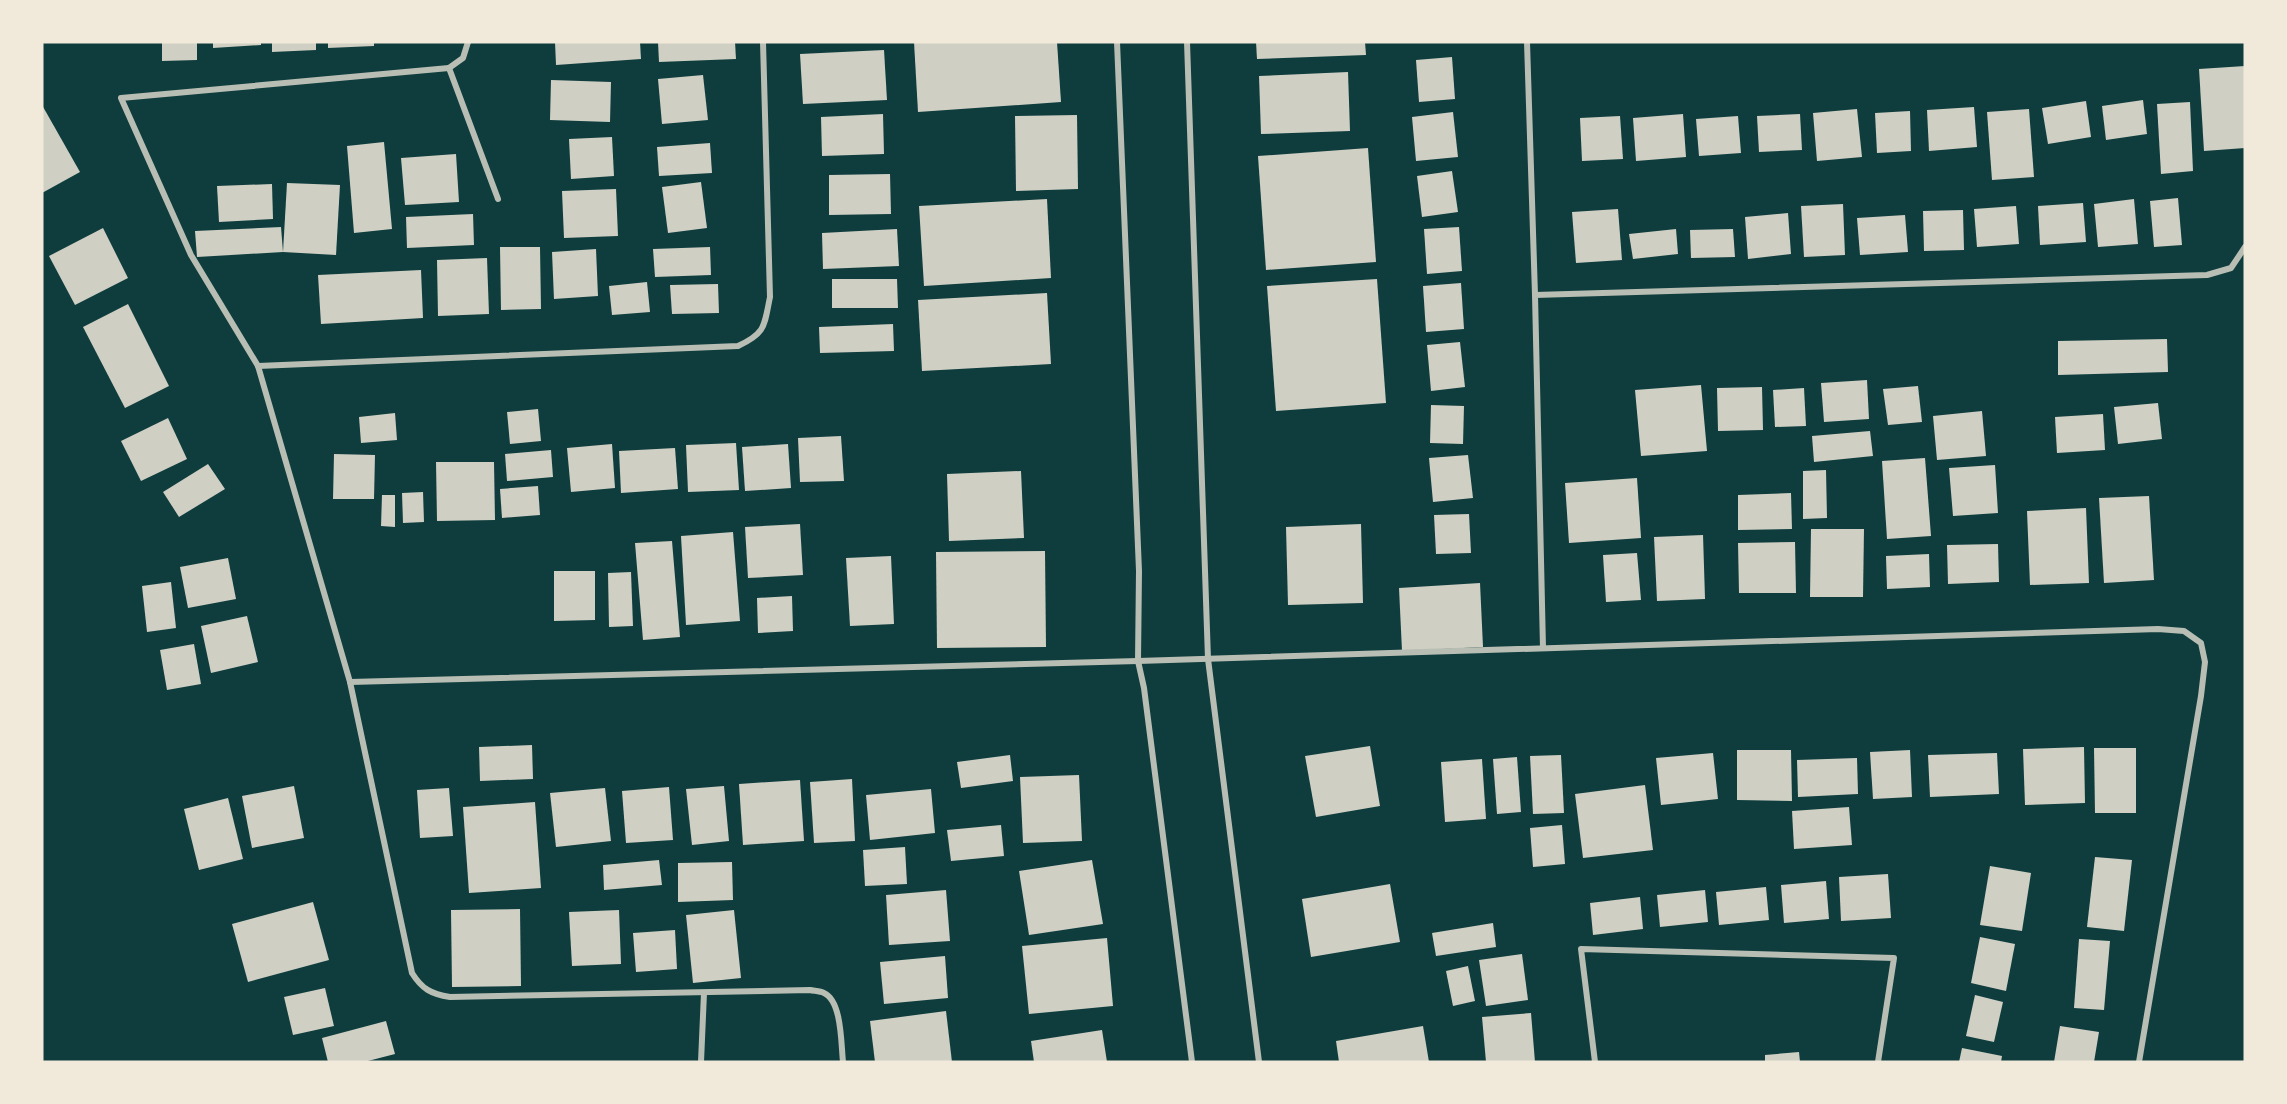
<svg xmlns="http://www.w3.org/2000/svg" width="2287" height="1104" font-family="Signika,sans-serif">
  <style>
    .building { fill: #cfcfc3 }
    .lines { fill: none; stroke-linecap: round; stroke-linejoin: round }
    .minor { stroke: #b8beb3; stroke-width: 6 }
  </style>
  <rect width="100%" height="100%" fill="#0f3d3e"/>
  <g class="building">
    <path d="M 162,42 L 197,42 L 197,60 L 162,61 Z"/>
    <path d="M 213,42 L 261,42 L 261,45 L 213,48 Z"/>
    <path d="M 272,42 L 316,42 L 316,50 L 272,52 Z"/>
    <path d="M 328,42 L 374,42 L 374,46 L 328,48 Z"/>
    <path d="M 555,42 L 640,42 L 641,59 L 556,65 Z"/>
    <path d="M 658,42 L 735,42 L 736,59 L 659,62 Z"/>
    <path d="M 914,42 L 1057,42 L 1061,102 L 918,112 Z"/>
    <path d="M 1256,42 L 1365,42 L 1366,55 L 1257,59 Z"/>
    <path d="M 884,50 L 887,100 L 803,104 L 800,54 Z"/>
    <path d="M 1452,57 L 1455,99 L 1419,102 L 1416,60 Z"/>
    <path d="M 2245,66 L 2245,148 L 2204,151 L 2199,69 Z"/>
    <path d="M 1348,72 L 1350,131 L 1261,134 L 1259,76 Z"/>
    <path d="M 703,75 L 708,120 L 662,124 L 658,79 Z"/>
    <path d="M 551,80 L 611,82 L 610,122 L 550,120 Z"/>
    <path d="M 2143,100 L 2147,134 L 2106,140 L 2102,106 Z"/>
    <path d="M 2086,101 L 2091,137 L 2048,144 L 2042,108 Z"/>
    <path d="M 2190,102 L 2193,171 L 2161,174 L 2157,104 Z"/>
    <path d="M 42,105 L 80,172 L 42,193 Z"/>
    <path d="M 1974,107 L 1977,147 L 1929,151 L 1927,110 Z"/>
    <path d="M 1857,109 L 1862,157 L 1817,161 L 1813,113 Z"/>
    <path d="M 2029,109 L 2034,177 L 1992,180 L 1987,112 Z"/>
    <path d="M 1910,111 L 1911,151 L 1877,153 L 1875,113 Z"/>
    <path d="M 1453,112 L 1458,157 L 1416,161 L 1412,117 Z"/>
    <path d="M 883,114 L 884,154 L 822,156 L 821,117 Z"/>
    <path d="M 1683,114 L 1686,157 L 1636,161 L 1633,118 Z"/>
    <path d="M 1800,114 L 1802,150 L 1759,152 L 1757,116 Z"/>
    <path d="M 1077,115 L 1078,189 L 1016,191 L 1015,116 Z"/>
    <path d="M 1620,116 L 1623,159 L 1582,161 L 1580,118 Z"/>
    <path d="M 1738,116 L 1741,153 L 1699,156 L 1696,119 Z"/>
    <path d="M 612,137 L 614,176 L 571,179 L 569,139 Z"/>
    <path d="M 384,142 L 392,229 L 354,233 L 347,146 Z"/>
    <path d="M 710,143 L 712,173 L 659,176 L 657,147 Z"/>
    <path d="M 1368,148 L 1376,262 L 1266,270 L 1258,156 Z"/>
    <path d="M 456,154 L 459,202 L 405,205 L 401,158 Z"/>
    <path d="M 1452,171 L 1458,212 L 1422,217 L 1417,176 Z"/>
    <path d="M 890,174 L 891,214 L 829,215 L 829,175 Z"/>
    <path d="M 701,182 L 707,228 L 668,233 L 662,187 Z"/>
    <path d="M 287,183 L 340,185 L 336,255 L 283,252 Z"/>
    <path d="M 272,184 L 273,219 L 219,222 L 217,186 Z"/>
    <path d="M 616,189 L 618,236 L 564,238 L 562,191 Z"/>
    <path d="M 2178,198 L 2182,245 L 2154,247 L 2150,201 Z"/>
    <path d="M 1047,199 L 1051,278 L 924,286 L 919,206 Z"/>
    <path d="M 2134,199 L 2138,244 L 2098,247 L 2094,204 Z"/>
    <path d="M 2083,203 L 2086,242 L 2040,245 L 2038,206 Z"/>
    <path d="M 1843,204 L 1845,255 L 1804,257 L 1801,206 Z"/>
    <path d="M 2016,206 L 2019,244 L 1977,247 L 1974,209 Z"/>
    <path d="M 1618,209 L 1622,260 L 1576,263 L 1572,212 Z"/>
    <path d="M 1963,210 L 1964,250 L 1924,251 L 1923,211 Z"/>
    <path d="M 1788,213 L 1791,254 L 1748,259 L 1745,217 Z"/>
    <path d="M 473,214 L 474,245 L 407,248 L 406,217 Z"/>
    <path d="M 1905,215 L 1908,252 L 1860,255 L 1857,218 Z"/>
    <path d="M 281,227 L 283,252 L 197,257 L 195,231 Z"/>
    <path d="M 1459,227 L 1462,271 L 1427,274 L 1424,229 Z"/>
    <path d="M 103,228 L 128,278 L 75,305 L 49,256 Z"/>
    <path d="M 897,229 L 899,266 L 823,269 L 822,233 Z"/>
    <path d="M 1676,229 L 1678,254 L 1633,259 L 1629,234 Z"/>
    <path d="M 1733,229 L 1735,257 L 1691,258 L 1690,230 Z"/>
    <path d="M 500,247 L 540,247 L 541,309 L 501,310 Z"/>
    <path d="M 710,247 L 711,275 L 655,277 L 653,249 Z"/>
    <path d="M 596,249 L 598,296 L 554,299 L 552,252 Z"/>
    <path d="M 487,258 L 489,314 L 438,316 L 437,260 Z"/>
    <path d="M 421,270 L 423,318 L 321,324 L 318,275 Z"/>
    <path d="M 832,279 L 897,279 L 898,308 L 832,308 Z"/>
    <path d="M 1377,279 L 1386,403 L 1276,411 L 1267,286 Z"/>
    <path d="M 647,282 L 650,312 L 612,315 L 609,286 Z"/>
    <path d="M 1461,283 L 1464,329 L 1426,332 L 1423,286 Z"/>
    <path d="M 718,284 L 719,313 L 672,314 L 670,285 Z"/>
    <path d="M 1047,293 L 1051,364 L 922,371 L 918,300 Z"/>
    <path d="M 128,304 L 169,386 L 125,408 L 83,327 Z"/>
    <path d="M 893,324 L 894,351 L 820,353 L 819,327 Z"/>
    <path d="M 2167,339 L 2168,372 L 2058,375 L 2058,341 Z"/>
    <path d="M 1460,342 L 1465,387 L 1431,391 L 1427,345 Z"/>
    <path d="M 1867,380 L 1869,419 L 1824,422 L 1821,383 Z"/>
    <path d="M 1701,385 L 1707,451 L 1641,456 L 1635,390 Z"/>
    <path d="M 1918,386 L 1922,422 L 1888,425 L 1883,389 Z"/>
    <path d="M 1762,387 L 1763,430 L 1718,431 L 1717,388 Z"/>
    <path d="M 1804,388 L 1806,426 L 1775,427 L 1773,390 Z"/>
    <path d="M 2158,403 L 2162,439 L 2118,444 L 2114,407 Z"/>
    <path d="M 1431,405 L 1464,406 L 1463,444 L 1430,443 Z"/>
    <path d="M 538,409 L 541,441 L 510,444 L 507,412 Z"/>
    <path d="M 1982,411 L 1986,456 L 1937,460 L 1933,416 Z"/>
    <path d="M 395,413 L 397,440 L 361,443 L 359,417 Z"/>
    <path d="M 2103,414 L 2105,450 L 2057,453 L 2055,417 Z"/>
    <path d="M 168,418 L 187,459 L 141,481 L 121,441 Z"/>
    <path d="M 1870,431 L 1873,456 L 1814,462 L 1812,436 Z"/>
    <path d="M 841,436 L 844,481 L 800,482 L 798,438 Z"/>
    <path d="M 736,443 L 739,490 L 688,492 L 686,445 Z"/>
    <path d="M 612,444 L 615,488 L 571,492 L 567,448 Z"/>
    <path d="M 788,444 L 791,488 L 745,491 L 742,447 Z"/>
    <path d="M 675,448 L 678,489 L 621,493 L 619,451 Z"/>
    <path d="M 551,450 L 553,477 L 507,481 L 505,454 Z"/>
    <path d="M 334,454 L 375,455 L 374,499 L 333,499 Z"/>
    <path d="M 1468,455 L 1473,498 L 1433,502 L 1429,458 Z"/>
    <path d="M 1925,458 L 1931,536 L 1887,539 L 1882,461 Z"/>
    <path d="M 436,462 L 494,462 L 495,520 L 437,521 Z"/>
    <path d="M 208,464 L 225,489 L 179,517 L 163,492 Z"/>
    <path d="M 1995,465 L 1998,513 L 1953,516 L 1949,468 Z"/>
    <path d="M 1826,470 L 1827,518 L 1803,519 L 1803,471 Z"/>
    <path d="M 1021,471 L 1024,538 L 949,541 L 947,474 Z"/>
    <path d="M 1637,478 L 1641,538 L 1569,543 L 1565,483 Z"/>
    <path d="M 538,486 L 540,515 L 502,518 L 500,489 Z"/>
    <path d="M 423,492 L 424,522 L 403,523 L 402,493 Z"/>
    <path d="M 1791,493 L 1792,529 L 1738,530 L 1738,495 Z"/>
    <path d="M 382,495 L 395,495 L 395,527 L 381,526 Z"/>
    <path d="M 2149,496 L 2154,580 L 2104,583 L 2099,498 Z"/>
    <path d="M 2086,508 L 2089,583 L 2030,585 L 2027,511 Z"/>
    <path d="M 1469,514 L 1471,553 L 1436,554 L 1434,515 Z"/>
    <path d="M 800,524 L 803,575 L 748,578 L 745,527 Z"/>
    <path d="M 1361,524 L 1363,603 L 1288,605 L 1286,527 Z"/>
    <path d="M 1811,529 L 1864,529 L 1863,597 L 1810,597 Z"/>
    <path d="M 733,532 L 740,621 L 686,625 L 681,536 Z"/>
    <path d="M 1703,535 L 1705,599 L 1657,601 L 1654,537 Z"/>
    <path d="M 672,541 L 680,637 L 643,640 L 635,543 Z"/>
    <path d="M 1795,542 L 1796,593 L 1739,593 L 1738,543 Z"/>
    <path d="M 1998,544 L 1999,582 L 1948,584 L 1947,545 Z"/>
    <path d="M 1045,551 L 1046,647 L 937,648 L 936,552 Z"/>
    <path d="M 1637,553 L 1641,600 L 1606,602 L 1603,555 Z"/>
    <path d="M 1929,554 L 1930,587 L 1887,589 L 1886,556 Z"/>
    <path d="M 891,556 L 894,624 L 850,626 L 846,558 Z"/>
    <path d="M 228,558 L 236,599 L 188,608 L 180,567 Z"/>
    <path d="M 554,571 L 595,571 L 595,620 L 554,621 Z"/>
    <path d="M 631,572 L 633,626 L 609,627 L 608,573 Z"/>
    <path d="M 171,582 L 176,628 L 147,632 L 142,586 Z"/>
    <path d="M 1480,583 L 1483,647 L 1402,651 L 1399,588 Z"/>
    <path d="M 792,596 L 793,631 L 758,633 L 757,598 Z"/>
    <path d="M 247,616 L 258,662 L 211,673 L 201,626 Z"/>
    <path d="M 194,644 L 201,684 L 167,690 L 160,650 Z"/>
    <path d="M 532,745 L 533,779 L 480,781 L 479,747 Z"/>
    <path d="M 1370,746 L 1380,806 L 1316,817 L 1305,756 Z"/>
    <path d="M 2084,747 L 2085,803 L 2025,805 L 2023,749 Z"/>
    <path d="M 2094,748 L 2136,748 L 2136,813 L 2095,813 Z"/>
    <path d="M 1737,750 L 1791,750 L 1792,801 L 1737,800 Z"/>
    <path d="M 1910,750 L 1912,797 L 1873,799 L 1870,752 Z"/>
    <path d="M 1713,753 L 1718,799 L 1661,805 L 1656,758 Z"/>
    <path d="M 1997,753 L 1999,794 L 1930,797 L 1928,755 Z"/>
    <path d="M 1010,755 L 1013,781 L 961,788 L 957,762 Z"/>
    <path d="M 1561,755 L 1564,813 L 1533,814 L 1530,756 Z"/>
    <path d="M 1517,757 L 1521,812 L 1497,814 L 1493,759 Z"/>
    <path d="M 1857,758 L 1858,794 L 1798,797 L 1797,760 Z"/>
    <path d="M 1482,759 L 1486,819 L 1445,822 L 1441,762 Z"/>
    <path d="M 1079,775 L 1082,841 L 1023,843 L 1020,777 Z"/>
    <path d="M 852,779 L 855,841 L 814,843 L 810,782 Z"/>
    <path d="M 800,780 L 804,841 L 743,845 L 739,784 Z"/>
    <path d="M 1645,785 L 1653,850 L 1583,858 L 1575,794 Z"/>
    <path d="M 294,786 L 304,838 L 252,848 L 242,796 Z"/>
    <path d="M 724,786 L 729,841 L 692,845 L 686,789 Z"/>
    <path d="M 669,787 L 673,840 L 626,843 L 622,791 Z"/>
    <path d="M 449,788 L 453,836 L 420,838 L 417,790 Z"/>
    <path d="M 605,788 L 611,841 L 556,847 L 550,793 Z"/>
    <path d="M 931,789 L 935,833 L 870,840 L 866,795 Z"/>
    <path d="M 228,798 L 243,859 L 199,870 L 184,809 Z"/>
    <path d="M 535,802 L 541,888 L 469,893 L 463,807 Z"/>
    <path d="M 1849,807 L 1852,845 L 1794,849 L 1792,811 Z"/>
    <path d="M 1001,825 L 1004,856 L 951,861 L 947,830 Z"/>
    <path d="M 1562,825 L 1565,864 L 1533,867 L 1530,828 Z"/>
    <path d="M 905,847 L 907,884 L 865,886 L 863,850 Z"/>
    <path d="M 2095,857 L 2132,860 L 2124,931 L 2087,927 Z"/>
    <path d="M 659,860 L 662,885 L 604,890 L 603,865 Z"/>
    <path d="M 1092,860 L 1103,924 L 1029,935 L 1019,871 Z"/>
    <path d="M 732,862 L 733,900 L 678,902 L 678,863 Z"/>
    <path d="M 1990,866 L 2031,873 L 2022,931 L 1980,925 Z"/>
    <path d="M 1888,874 L 1891,918 L 1841,921 L 1839,877 Z"/>
    <path d="M 1826,881 L 1829,919 L 1784,923 L 1781,885 Z"/>
    <path d="M 1390,884 L 1400,942 L 1311,957 L 1302,899 Z"/>
    <path d="M 1766,887 L 1769,920 L 1719,925 L 1716,892 Z"/>
    <path d="M 946,890 L 950,941 L 889,945 L 886,895 Z"/>
    <path d="M 1705,890 L 1708,922 L 1660,927 L 1657,895 Z"/>
    <path d="M 1640,897 L 1643,929 L 1593,935 L 1590,903 Z"/>
    <path d="M 313,902 L 329,960 L 248,982 L 232,924 Z"/>
    <path d="M 520,909 L 521,986 L 452,987 L 451,910 Z"/>
    <path d="M 619,910 L 621,964 L 572,966 L 569,912 Z"/>
    <path d="M 734,910 L 741,978 L 693,983 L 686,915 Z"/>
    <path d="M 1493,923 L 1496,947 L 1436,956 L 1432,933 Z"/>
    <path d="M 675,930 L 677,969 L 636,972 L 633,933 Z"/>
    <path d="M 1980,937 L 2015,944 L 2006,991 L 1971,983 Z"/>
    <path d="M 1107,938 L 1113,1006 L 1029,1014 L 1022,946 Z"/>
    <path d="M 2079,939 L 2110,941 L 2104,1010 L 2074,1008 Z"/>
    <path d="M 1522,954 L 1528,1000 L 1486,1006 L 1479,960 Z"/>
    <path d="M 945,956 L 948,998 L 884,1004 L 880,962 Z"/>
    <path d="M 1468,966 L 1475,1001 L 1453,1006 L 1446,971 Z"/>
    <path d="M 325,988 L 334,1026 L 293,1035 L 284,997 Z"/>
    <path d="M 1975,995 L 2003,1002 L 1994,1042 L 1966,1036 Z"/>
    <path d="M 946,1011 L 952,1062 L 875,1062 L 870,1021 Z"/>
    <path d="M 1531,1013 L 1535,1062 L 1486,1062 L 1482,1017 Z"/>
    <path d="M 386,1021 L 395,1054 L 364,1062 L 328,1062 L 322,1038 Z"/>
    <path d="M 1423,1026 L 1429,1062 L 1339,1062 L 1336,1041 Z"/>
    <path d="M 2060,1026 L 2099,1032 L 2094,1062 L 2054,1062 Z"/>
    <path d="M 1102,1030 L 1107,1062 L 1034,1062 L 1031,1041 Z"/>
    <path d="M 1962,1048 L 2002,1056 L 2001,1062 L 1959,1062 Z"/>
    <path d="M 1799,1052 L 1800,1062 L 1765,1062 L 1765,1055 Z"/>
  </g>
  <g class="lines">
    <g class="minor">
      <path d="M 1117,42 L 1139,571 L 1138,661 L 1144,688 L 1192,1062"/>
      <path d="M 1187,42 L 1208,659 L 1259,1062"/>
      <path d="M 1527,42 L 1535,295"/>
      <path d="M 449,68 L 121,98 L 191,255 L 258,366 L 350,682 L 412,973 C 422,989 431,994 450,997 L 810,990 C 814,991 820,991 824,993 C 842,1001 841,1044 843,1062"/>
      <path d="M 449,68 L 498,199"/>
      <path d="M 449,68 L 463,58 L 468,42"/>
      <path d="M 258,366 L 738,346 C 766,333 764,326 770,297 L 763,42"/>
      <path d="M 1543,648 L 1535,295 L 2207,275 L 2231,268 L 2245,247"/>
      <path d="M 350,682 L 1138,661 L 2158,629 L 2184,631 L 2201,643 L 2205,662 L 2201,696 L 2139,1062"/>
      <path d="M 701,1062 L 704,993"/>
      <path d="M 1595,1062 L 1581,949 L 1894,958 L 1878,1062"/>
    </g>
  </g>
  <rect width="2287" height="1104" fill="none" stroke="#f1e9da" stroke-width="87"/>
</svg>
